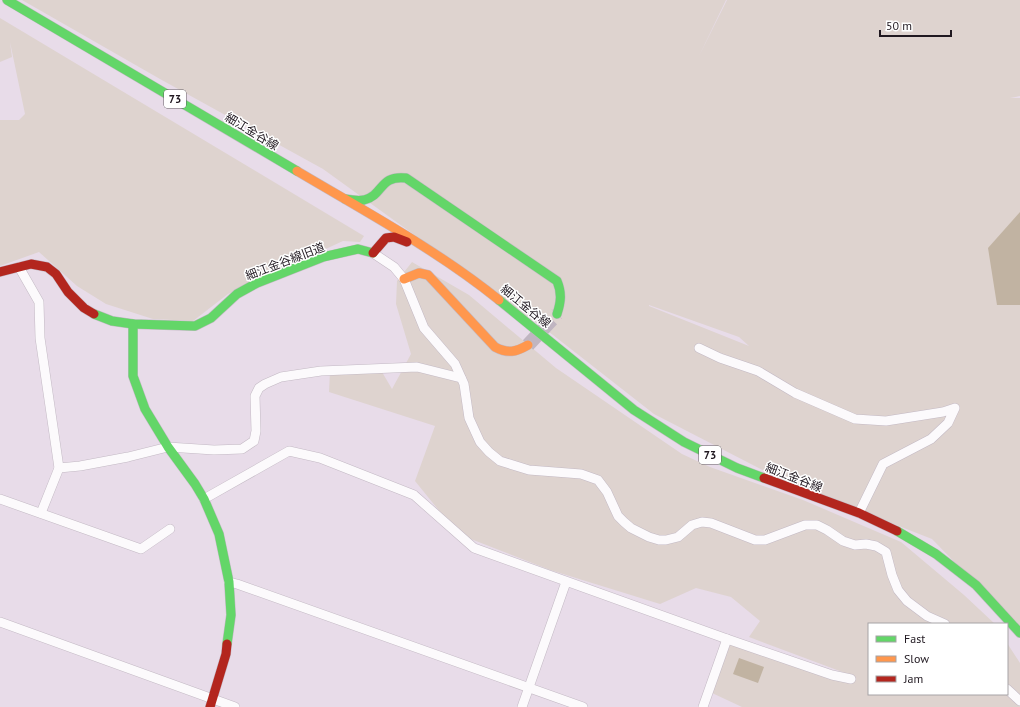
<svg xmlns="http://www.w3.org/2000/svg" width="1020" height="707" font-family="'PT Sans','Noto Sans JP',sans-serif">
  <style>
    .green { fill: #ded3cf; fill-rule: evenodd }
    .water { fill: #c1b3a2 }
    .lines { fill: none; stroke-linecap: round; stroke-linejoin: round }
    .primary-tunnel { stroke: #c0b5c1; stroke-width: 14; stroke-dasharray: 14 7; stroke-linecap: butt }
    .street-casing { stroke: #c3b9c4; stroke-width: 10 }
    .fast-casing { stroke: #c3b9c4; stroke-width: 10 }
    .slow-casing { stroke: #c3b9c4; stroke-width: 10 }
    .jam-casing { stroke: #c3b9c4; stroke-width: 10 }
    .street { stroke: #fcfafc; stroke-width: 9 }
    .fast { stroke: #63d668; stroke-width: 9 }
    .slow { stroke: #ff974d; stroke-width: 9 }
    .jam { stroke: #b3261e; stroke-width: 9 }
    .labels { text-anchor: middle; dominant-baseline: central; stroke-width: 3; stroke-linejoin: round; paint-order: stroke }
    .shield { fill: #fff; stroke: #635d63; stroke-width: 1 }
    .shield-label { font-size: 11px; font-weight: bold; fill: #201820 }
    .street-label { font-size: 12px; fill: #201820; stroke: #fff }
  </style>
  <rect width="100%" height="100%" fill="#e8dce9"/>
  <g class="green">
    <path d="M 22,0 L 726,0 L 699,56 L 727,0 L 1020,0 L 1020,96 L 1010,98 L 1020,98 L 1020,629 L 932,539 L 784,481 L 654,414 L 553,335 L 323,169 L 160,79 ZM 649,305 L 739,337 L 749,346 L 649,306 Z"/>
    <path d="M 0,18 L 364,236 L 360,242 L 343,241 L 228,294 L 193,321 L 153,319 L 106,304 L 77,286 L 39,252 L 0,266 L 0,120 L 19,120 L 25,114 L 10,42 L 12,57 L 0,62 Z"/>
    <path d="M 412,262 L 469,295 L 556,368 L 682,454 L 710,467 L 803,500 L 901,542 L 964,595 L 995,624 L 869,624 L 869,694 L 1007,694 L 1007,643 L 1020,663 L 1020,695 L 1016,691 L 1020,699 L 1020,707 L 742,707 L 712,693 L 730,645 L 853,676 L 749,637 L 760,621 L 731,597 L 696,588 L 660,604 L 550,570 L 458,534 L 415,481 L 435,426 L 329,392 L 330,371 L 382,372 L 392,389 L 411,354 L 396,304 L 397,281 Z"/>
  </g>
  <g class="water">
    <path d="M 1020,212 L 1020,305 L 997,305 L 988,248 Z"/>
    <path d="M 739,658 L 764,667 L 758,683 L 733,674 Z"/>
  </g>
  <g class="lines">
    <path class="primary-tunnel" d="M 528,345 L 557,314"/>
    <g class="street-casing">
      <g id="street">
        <path d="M 373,253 L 394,267 L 404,279 L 424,328 L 455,364 L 464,384 L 469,418 L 480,442 L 489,452 L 500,461 L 529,470 L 581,474 L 598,480 L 607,492 L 618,516 L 624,522 L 631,528 L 649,537 L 659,540 L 666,540 L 678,537 L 692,525 L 702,522 L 711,523 L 755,540 L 765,540 L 805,525 L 817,525 L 827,530 L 843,541 L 855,545 L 866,544 L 876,546 L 886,552 L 892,575 L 898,590 L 907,601 L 927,616 L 945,624"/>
        <path d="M 19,267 L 39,302 L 40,338 L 59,468 L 41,513"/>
        <path d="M 699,348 L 720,358 L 758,371 L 795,393 L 855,419 L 886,421 L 943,412 L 955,408 L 948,423 L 931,439 L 883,464 L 859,513"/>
        <path d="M 59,468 L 80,466 L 128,457 L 168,447 L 214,450 L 242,449 L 254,441 L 256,431 L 255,396 L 259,388 L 265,384 L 281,377 L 321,371 L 417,367 L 461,378"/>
        <path d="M 0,499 L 141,549 L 170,529"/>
        <path d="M 204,499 L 289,451 L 320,458 L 414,495 L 474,548 L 727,639 L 832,675 L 851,679"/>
        <path d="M 229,582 L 237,584 L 583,707"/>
        <path d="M 0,622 L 235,707"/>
        <path d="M 1007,689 L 1020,701"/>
        <path d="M 522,707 L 566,582"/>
        <path d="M 703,707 L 727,639"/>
      </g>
    </g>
    <g class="fast-casing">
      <g id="fast">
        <path d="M 7,0 L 297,171"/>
        <path d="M 345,199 C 351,200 358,201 364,200 C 384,195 379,175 406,178 L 557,281 C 562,293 561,302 557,314"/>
        <path d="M 499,300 L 634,410 L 684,442 L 737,468 L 764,478"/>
        <path d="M 94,314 L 112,321 L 133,324 L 195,326 L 211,318 L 237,294 L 257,283 L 323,257 L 358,249 L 373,253"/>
        <path d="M 133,324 L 133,376 L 145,409 L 168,447 L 195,484 L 204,499 L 219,534 L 229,582 L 231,615 L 227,644"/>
        <path d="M 897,531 L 936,554 L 976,585 L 1020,633"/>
      </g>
    </g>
    <g class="slow-casing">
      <g id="slow">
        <path d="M 297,171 C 366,212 437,250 499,300"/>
        <path d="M 404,279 L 419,273 L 428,275 L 495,347 C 508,354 516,352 528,345"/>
      </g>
    </g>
    <g class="jam-casing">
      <g id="jam">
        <path d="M 373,253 L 386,238 L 394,237 L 407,242"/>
        <path d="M 0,272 L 31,264 L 47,267 L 56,274 L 68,292 L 84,308 L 94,314"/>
        <path d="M 764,478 L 859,513 L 897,531"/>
        <path d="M 210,707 L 226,654 L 227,644"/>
      </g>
    </g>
    <use href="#street" class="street"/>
    <use href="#fast" class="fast"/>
    <use href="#slow" class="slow"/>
    <use href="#jam" class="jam"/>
  </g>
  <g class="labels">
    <g class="shield">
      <rect x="164" y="90" width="22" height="18" rx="3"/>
      <rect x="699" y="446" width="22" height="18" rx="3"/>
    </g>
    <g class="shield-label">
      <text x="175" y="99">73</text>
      <text x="710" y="455">73</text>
    </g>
    <g class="street-label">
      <text transform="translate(252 131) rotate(31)">細江金谷線</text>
      <text transform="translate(285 261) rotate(-21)">細江金谷線旧道</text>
      <text transform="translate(526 306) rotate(39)">細江金谷線</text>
      <text transform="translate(794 477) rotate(21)">細江金谷線</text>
    </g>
  </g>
  <rect x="868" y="623" width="140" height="72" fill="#ffffff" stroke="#a6a3a6"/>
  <rect x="876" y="636" width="20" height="6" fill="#63d668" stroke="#a6a3a6"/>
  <text x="904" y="643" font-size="12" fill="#201820">Fast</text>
  <rect x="876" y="656" width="20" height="6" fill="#ff974d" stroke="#a6a3a6"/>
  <text x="904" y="663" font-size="12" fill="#201820">Slow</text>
  <rect x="876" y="676" width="20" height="6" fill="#b3261e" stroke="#a6a3a6"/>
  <text x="904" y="683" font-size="12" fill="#201820">Jam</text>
  <path d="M880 30v6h71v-6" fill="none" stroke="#201820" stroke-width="2"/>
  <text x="886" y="30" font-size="12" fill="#201820" stroke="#ffffff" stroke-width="3" paint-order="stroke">50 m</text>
</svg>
